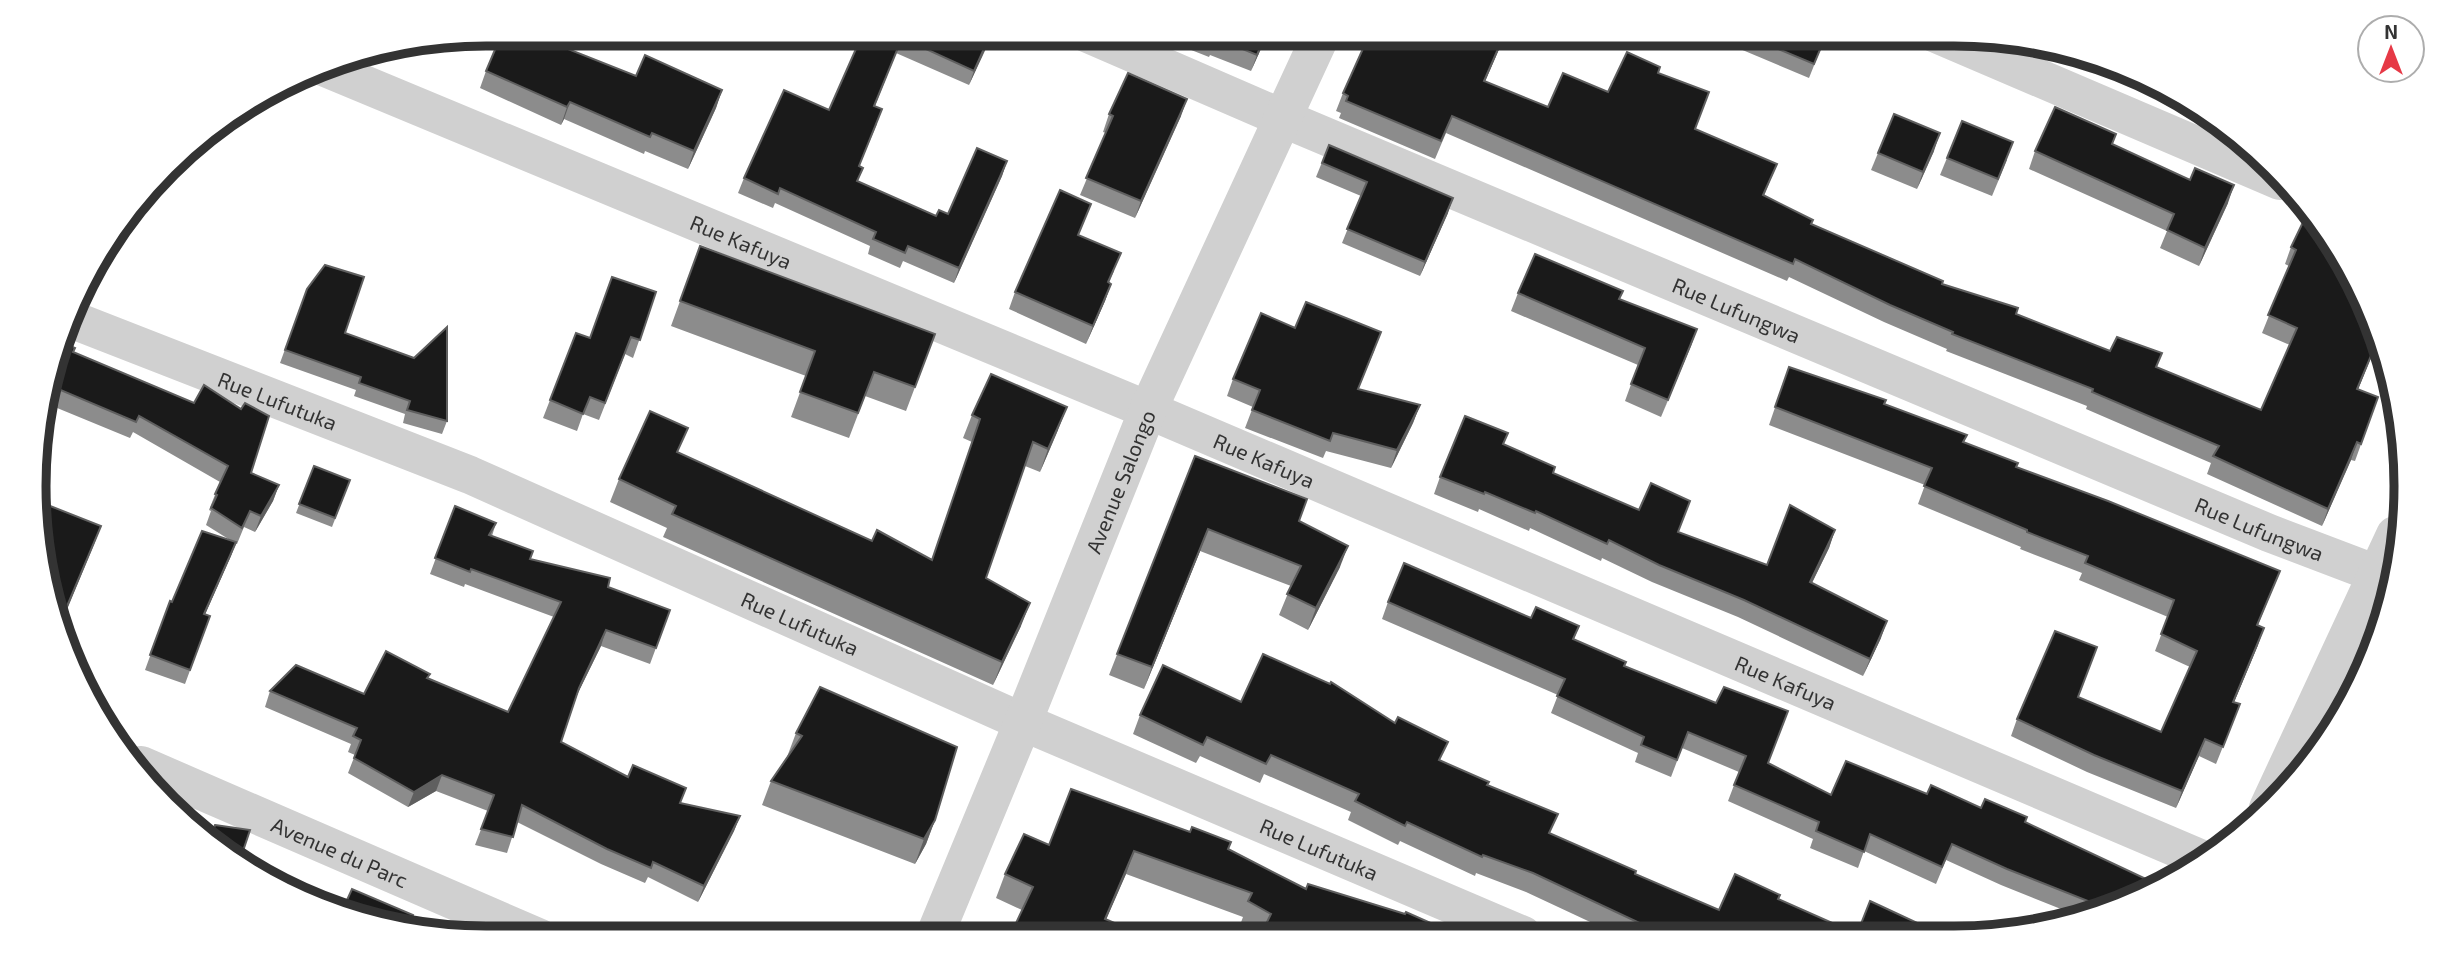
<svg xmlns="http://www.w3.org/2000/svg" width="2440" height="971" font-family="'Exo 2',sans-serif">
  <style>
    .lines { fill: none; stroke-linecap: round; stroke-linejoin: round }
    .minor { stroke: #d0d0d0; stroke-width: 38 }
    .wall { fill: #8c8c8c }
    .shaded-wall { fill: #5f5f5f }
    .building { fill: #1a1a1a; stroke: #5f5f5f; stroke-width: 2 }
    .labels { text-anchor: middle; dominant-baseline: central; stroke-width: 7; stroke-linejoin: round; paint-order: stroke }
    .street-label { font-size: 21px; fill: #333; stroke: #fff }
    .rim { fill: none; stroke: #333; stroke-width: 9 }
  </style>
  <rect width="100%" height="100%" fill="#fff"/>
  <g class="lines">
    <g class="minor">
      <path id="s1" d="M 1086,33 L 1282,118 L 2269,533 L 2390,579"/>
      <path d="M 1934,33 L 2280,181"/>
      <path id="s2" d="M 323,67 L 1148,410 L 2202,859"/>
      <path id="s3" d="M 73,320 L 470,475 L 1023,722 L 1523,935"/>
      <path id="s4" d="M 141,765 L 540,938"/>
      <path d="M 2268,808 L 2395,535"/>
      <path id="s5" d="M 934,937 L 1023,722 L 1148,410 L 1322,33"/>
    </g>
  </g>
  <g class="wall">
    <path d="M 834,33 L 992,33 L 969,85 L 896,53 L 875,106 L 877,124 L 859,166 L 858,181 L 936,216 L 948,214 L 1007,161 L 1002,176 L 954,283 L 903,261 L 900,268 L 868,254 L 870,246 L 775,203 L 773,208 L 738,193 L 744,178 L 829,110 L 858,44 Z"/>
    <path d="M 1148,33 L 1268,33 L 1251,71 L 1210,55 L 1209,57 Z"/>
    <path d="M 1368,33 L 1506,33 L 1485,81 L 1548,107 L 1608,92 L 1658,73 L 1695,129 L 1770,181 L 1764,196 L 1811,224 L 1942,284 L 2110,351 L 2157,367 L 2261,410 L 2290,345 L 2262,333 L 2289,266 L 2285,264 L 2291,247 L 2360,285 L 2376,345 L 2358,389 L 2378,397 L 2355,461 L 2351,460 L 2322,526 L 2207,474 L 2211,463 L 2086,409 L 2087,406 L 1946,351 L 1947,349 L 1884,322 L 1789,277 L 1787,281 L 1446,133 L 1435,159 L 1339,118 L 1341,113 L 1336,111 L 1343,93 L 1365,44 L 1364,44 Z"/>
    <path d="M 1702,33 L 1827,33 L 1809,78 Z"/>
    <path d="M 535,36 L 636,76 L 722,90 L 716,108 L 688,169 L 645,151 L 644,154 L 564,119 L 561,125 L 480,88 L 486,71 Z"/>
    <path d="M 1109,114 L 1181,116 L 1135,218 L 1080,195 L 1106,133 L 1103,132 Z"/>
    <path d="M 2116,134 L 2112,144 L 2228,203 L 2199,266 L 2160,248 L 2167,231 L 2029,169 L 2035,151 Z"/>
    <path d="M 1329,145 L 1448,213 L 1420,276 L 1342,243 L 1361,196 L 1316,177 Z"/>
    <path d="M 1934,151 L 1917,189 L 1871,170 L 1878,153 Z"/>
    <path d="M 1947,158 L 2007,160 L 1992,196 L 1940,175 Z"/>
    <path d="M 1091,204 L 1078,235 L 1114,271 L 1109,283 L 1111,284 L 1105,301 L 1086,344 L 1009,309 L 1015,292 Z"/>
    <path d="M 700,246 L 935,334 L 906,411 L 865,396 L 849,438 L 791,417 L 806,376 L 671,326 Z"/>
    <path d="M 307,289 L 345,333 L 447,421 L 442,434 L 403,423 L 405,414 L 354,396 L 356,390 L 280,363 Z"/>
    <path d="M 656,292 L 633,358 L 625,354 L 599,420 L 583,414 L 577,431 L 543,418 L 550,400 Z"/>
    <path d="M 1518,293 L 1620,300 L 1697,329 L 1661,417 L 1625,401 L 1638,365 L 1511,311 Z"/>
    <path d="M 1295,328 L 1375,349 L 1358,389 L 1420,405 L 1413,423 L 1391,468 L 1326,451 L 1323,458 L 1245,428 L 1253,407 L 1227,396 L 1233,379 Z"/>
    <path d="M 65,344 L 74,353 L 251,473 L 279,485 L 273,501 L 255,532 L 244,527 L 237,544 L 236,544 L 205,614 L 210,616 L 185,684 L 145,670 L 170,601 L 172,602 L 230,540 L 206,525 L 211,511 L 209,510 L 220,482 L 133,432 L 130,438 L 45,403 Z"/>
    <path d="M 1789,367 L 1884,405 L 1967,435 L 1964,442 L 2017,467 L 2280,571 L 2258,625 L 2258,645 L 2234,702 L 2240,704 L 2216,764 L 2199,756 L 2176,808 L 2087,772 L 2011,736 L 2017,719 L 2078,697 L 2161,732 L 2190,667 L 2155,651 L 2168,617 L 2079,580 L 2082,573 L 2020,549 L 2021,547 L 1918,504 L 1925,485 L 1769,425 Z"/>
    <path d="M 972,415 L 1058,430 L 1040,472 L 1025,466 L 986,578 L 1021,626 L 993,685 L 663,537 L 667,528 L 610,502 L 619,479 L 679,453 L 872,541 L 932,560 L 972,442 L 963,438 Z"/>
    <path d="M 1504,445 L 1553,473 L 1678,532 L 1767,565 L 1835,530 L 1829,548 L 1812,583 L 1881,638 L 1863,676 L 1738,617 L 1652,582 L 1602,558 L 1601,561 L 1530,528 L 1529,531 L 1479,509 L 1478,512 L 1434,494 L 1440,477 Z"/>
    <path d="M 1195,456 L 1299,522 L 1340,567 L 1308,630 L 1279,615 L 1291,586 L 1200,551 L 1144,689 L 1109,675 Z"/>
    <path d="M 314,466 L 350,480 L 332,527 L 296,513 Z"/>
    <path d="M 455,506 L 496,523 L 492,536 L 530,559 L 670,610 L 650,664 L 601,646 L 575,699 L 561,742 L 681,804 L 740,816 L 734,831 L 698,902 L 648,877 L 645,883 L 601,864 L 517,822 L 507,853 L 475,845 L 488,811 L 436,791 L 408,807 L 348,773 L 355,755 L 348,752 L 351,744 L 265,707 L 270,691 L 364,694 L 428,678 L 508,712 L 554,617 L 465,584 L 464,587 L 430,574 Z"/>
    <path d="M 1388,602 L 1531,618 L 1579,626 L 1574,639 L 1624,666 L 1768,763 L 1831,795 L 1927,794 L 1981,808 L 2025,822 L 2139,896 L 2076,915 L 2001,885 L 1946,860 L 1936,884 L 1864,851 L 1858,868 L 1810,848 L 1813,839 L 1728,801 L 1739,772 L 1682,748 L 1671,777 L 1635,762 L 1638,753 L 1551,713 L 1558,695 L 1382,619 Z"/>
    <path d="M 1241,702 L 1441,761 L 1488,785 L 1550,834 L 1635,875 L 1719,910 L 1778,899 L 1857,934 L 1618,935 L 1526,892 L 1476,873 L 1475,876 L 1400,841 L 1398,845 L 1348,820 L 1351,812 L 1264,774 L 1260,783 L 1200,756 L 1196,763 L 1133,734 L 1140,715 Z"/>
    <path d="M 796,733 L 935,820 L 926,844 L 915,864 L 762,805 L 771,781 L 787,757 Z"/>
    <path d="M 1049,845 L 1228,849 L 1306,889 L 1453,933 L 1260,936 L 1240,925 L 1243,917 L 1126,874 L 1106,919 L 1022,910 L 996,898 L 1005,874 Z"/>
  </g>
  <g class="shaded-wall">
    <path d="M 991,33 L 990,40 L 969,85 L 974,71 Z"/>
    <path d="M 1266,33 L 1268,33 L 1251,71 L 1257,55 Z"/>
    <path d="M 1505,33 L 1506,33 L 1478,98 L 1484,81 Z"/>
    <path d="M 722,90 L 716,108 L 688,169 L 694,151 Z"/>
    <path d="M 1187,99 L 1181,116 L 1135,218 L 1141,201 Z"/>
    <path d="M 570,102 L 564,119 L 561,125 L 567,107 Z"/>
    <path d="M 1940,133 L 1934,151 L 1917,189 L 1923,172 Z"/>
    <path d="M 1007,161 L 1002,176 L 954,283 L 959,268 Z"/>
    <path d="M 2234,185 L 2228,203 L 2199,266 L 2205,248 Z"/>
    <path d="M 1453,198 L 1448,213 L 1420,276 L 1425,262 Z"/>
    <path d="M 1111,284 L 1105,301 L 1086,344 L 1093,326 Z"/>
    <path d="M 1697,329 L 1691,346 L 1661,417 L 1668,400 Z"/>
    <path d="M 2376,344 L 2376,345 L 2351,407 L 2357,389 Z"/>
    <path d="M 1420,405 L 1413,423 L 1391,468 L 1397,450 Z"/>
    <path d="M 1067,407 L 1058,430 L 1040,472 L 1048,449 Z"/>
    <path d="M 2357,442 L 2351,460 L 2322,526 L 2328,509 Z"/>
    <path d="M 279,485 L 273,501 L 255,532 L 261,516 Z"/>
    <path d="M 101,526 L 95,542 L 61,624 L 62,618 Z"/>
    <path d="M 1208,529 L 1200,551 L 1144,689 L 1152,667 Z"/>
    <path d="M 1835,530 L 1829,548 L 1804,599 L 1810,582 Z"/>
    <path d="M 236,542 L 231,556 L 199,628 L 204,614 Z"/>
    <path d="M 1348,546 L 1340,567 L 1308,630 L 1316,608 Z"/>
    <path d="M 1030,603 L 1021,626 L 993,685 L 1002,662 Z"/>
    <path d="M 1887,621 L 1881,638 L 1863,676 L 1870,659 Z"/>
    <path d="M 2264,628 L 2258,645 L 2227,719 L 2233,702 Z"/>
    <path d="M 606,630 L 601,646 L 573,703 L 579,688 Z"/>
    <path d="M 2205,739 L 2199,756 L 2176,808 L 2182,791 Z"/>
    <path d="M 442,775 L 436,791 L 408,807 L 414,792 Z"/>
    <path d="M 740,816 L 734,831 L 698,902 L 704,886 Z"/>
    <path d="M 935,820 L 926,844 L 915,864 L 924,839 Z"/>
    <path d="M 1134,851 L 1126,874 L 1099,936 L 1105,919 Z"/>
  </g>
  <g class="building">
    <path d="M 502,33 L 536,33 L 535,36 L 636,76 L 645,55 L 722,90 L 694,151 L 652,133 L 650,137 L 570,102 L 567,107 L 486,71 Z"/>
    <path d="M 863,33 L 991,33 L 974,71 L 902,38 L 874,106 L 882,109 L 859,166 L 863,168 L 857,181 L 936,216 L 939,210 L 948,214 L 977,148 L 1007,161 L 959,268 L 908,246 L 905,253 L 873,239 L 876,232 L 780,188 L 778,194 L 744,178 L 784,90 L 829,110 Z"/>
    <path d="M 1196,33 L 1266,33 L 1257,55 L 1216,38 L 1215,41 Z"/>
    <path d="M 1370,33 L 1505,33 L 1484,81 L 1548,107 L 1563,73 L 1608,92 L 1627,52 L 1660,67 L 1658,73 L 1709,92 L 1695,129 L 1777,164 L 1763,195 L 1813,220 L 1811,224 L 1943,281 L 1942,284 L 2018,308 L 2016,314 L 2110,351 L 2117,337 L 2162,353 L 2156,367 L 2261,410 L 2297,328 L 2268,315 L 2296,250 L 2291,247 L 2306,216 L 2360,285 L 2376,344 L 2357,389 L 2378,397 L 2361,444 L 2357,442 L 2328,509 L 2213,456 L 2219,446 L 2092,392 L 2093,389 L 1952,334 L 1953,332 L 1890,305 L 1795,259 L 1793,264 L 1452,116 L 1441,141 L 1346,101 L 1348,96 L 1343,93 Z"/>
    <path d="M 1740,33 L 1827,33 L 1814,64 Z"/>
    <path d="M 1128,73 L 1187,99 L 1141,201 L 1086,178 L 1113,116 L 1109,114 Z"/>
    <path d="M 2055,107 L 2116,134 L 2112,144 L 2190,180 L 2195,168 L 2234,185 L 2205,248 L 2167,230 L 2174,214 L 2035,151 Z"/>
    <path d="M 1894,114 L 1940,133 L 1923,172 L 1878,153 Z"/>
    <path d="M 1962,121 L 2013,142 L 1998,179 L 1947,158 Z"/>
    <path d="M 1329,145 L 1453,198 L 1425,262 L 1347,229 L 1367,182 L 1322,163 Z"/>
    <path d="M 1060,190 L 1091,204 L 1078,235 L 1121,253 L 1108,282 L 1111,284 L 1093,326 L 1015,292 Z"/>
    <path d="M 700,246 L 935,334 L 915,387 L 874,372 L 858,413 L 800,392 L 815,351 L 680,301 Z"/>
    <path d="M 1535,254 L 1623,291 L 1619,299 L 1697,329 L 1668,400 L 1631,384 L 1645,348 L 1518,293 Z"/>
    <path d="M 325,265 L 364,277 L 345,333 L 414,358 L 447,327 L 447,421 L 407,410 L 410,401 L 359,383 L 361,377 L 285,350 L 307,289 Z"/>
    <path d="M 612,277 L 656,292 L 640,340 L 631,337 L 605,403 L 590,397 L 583,414 L 550,400 L 576,333 L 590,338 Z"/>
    <path d="M 1306,302 L 1381,332 L 1358,389 L 1420,405 L 1397,450 L 1333,433 L 1330,441 L 1252,410 L 1260,390 L 1233,379 L 1261,313 L 1295,328 Z"/>
    <path d="M 65,344 L 75,348 L 73,352 L 194,403 L 204,385 L 241,409 L 245,403 L 269,416 L 251,473 L 279,485 L 261,516 L 250,511 L 242,528 L 211,508 L 217,495 L 215,494 L 228,466 L 139,416 L 136,422 L 51,386 Z"/>
    <path d="M 1789,367 L 1886,400 L 1884,404 L 1967,435 L 1963,442 L 2018,463 L 2016,467 L 2108,501 L 2280,571 L 2257,625 L 2264,628 L 2233,702 L 2240,704 L 2223,747 L 2205,739 L 2182,791 L 2094,755 L 2017,719 L 2055,631 L 2097,647 L 2078,697 L 2161,732 L 2197,651 L 2161,634 L 2174,600 L 2085,563 L 2088,556 L 2027,532 L 2027,530 L 1924,486 L 1932,468 L 1775,407 Z"/>
    <path d="M 991,374 L 1067,407 L 1048,449 L 1033,442 L 986,578 L 1030,603 L 1002,662 L 672,514 L 676,506 L 619,479 L 650,411 L 688,428 L 677,452 L 872,541 L 877,530 L 932,560 L 980,419 L 972,415 Z"/>
    <path d="M 1465,416 L 1508,433 L 1503,444 L 1555,467 L 1553,473 L 1639,510 L 1651,483 L 1690,501 L 1678,532 L 1767,565 L 1790,505 L 1835,530 L 1810,582 L 1887,621 L 1870,659 L 1744,600 L 1659,565 L 1609,540 L 1607,544 L 1536,511 L 1535,513 L 1485,492 L 1484,494 L 1440,477 Z"/>
    <path d="M 1195,456 L 1307,499 L 1299,521 L 1348,546 L 1316,608 L 1287,594 L 1301,566 L 1208,529 L 1152,667 L 1117,654 Z"/>
    <path d="M 314,466 L 350,480 L 335,518 L 299,504 Z"/>
    <path d="M 40,502 L 101,526 L 62,618 L 58,616 L 42,573 Z"/>
    <path d="M 455,506 L 496,523 L 489,535 L 533,551 L 530,559 L 610,578 L 608,587 L 670,610 L 656,648 L 606,630 L 579,688 L 561,742 L 628,777 L 633,765 L 686,788 L 680,803 L 740,816 L 704,886 L 653,862 L 651,868 L 607,849 L 522,805 L 513,837 L 481,829 L 494,795 L 442,775 L 414,792 L 354,758 L 361,740 L 353,736 L 357,728 L 270,691 L 296,665 L 364,694 L 386,651 L 430,674 L 427,678 L 508,712 L 561,602 L 471,569 L 470,572 L 435,558 Z"/>
    <path d="M 202,531 L 236,542 L 204,614 L 210,616 L 190,670 L 150,655 L 170,601 L 172,602 Z"/>
    <path d="M 1404,563 L 1531,618 L 1536,607 L 1579,626 L 1573,639 L 1626,662 L 1624,666 L 1716,703 L 1724,687 L 1788,711 L 1768,763 L 1831,795 L 1846,761 L 1927,794 L 1931,785 L 1981,808 L 1985,799 L 2027,817 L 2025,822 L 2146,879 L 2139,896 L 2083,913 L 2088,901 L 2007,869 L 1952,844 L 1942,867 L 1870,834 L 1864,852 L 1816,831 L 1819,822 L 1734,785 L 1746,756 L 1688,732 L 1677,760 L 1641,745 L 1644,737 L 1557,696 L 1565,679 L 1388,602 Z"/>
    <path d="M 1263,654 L 1330,684 L 1331,682 L 1395,723 L 1398,717 L 1448,742 L 1439,760 L 1489,782 L 1487,785 L 1558,814 L 1549,833 L 1636,871 L 1635,874 L 1719,910 L 1735,874 L 1780,895 L 1778,899 L 1857,934 L 1680,935 L 1672,931 L 1670,935 L 1665,935 L 1533,873 L 1483,855 L 1482,857 L 1407,822 L 1405,826 L 1355,801 L 1359,794 L 1271,755 L 1266,764 L 1207,737 L 1203,745 L 1140,715 L 1163,665 L 1241,702 Z"/>
    <path d="M 820,687 L 957,747 L 935,820 L 924,839 L 771,781 L 802,736 L 796,733 Z"/>
    <path d="M 1071,789 L 1190,832 L 1192,827 L 1231,842 L 1228,849 L 1306,889 L 1308,884 L 1405,914 L 1406,912 L 1453,933 L 1466,935 L 1260,936 L 1271,914 L 1248,901 L 1252,893 L 1134,851 L 1105,919 L 1145,936 L 1010,936 L 1033,887 L 1005,874 L 1024,834 L 1049,845 Z"/>
    <path d="M 215,825 L 250,830 L 240,860 L 209,843 Z"/>
    <path d="M 289,884 L 343,909 L 352,889 L 413,915 L 409,925 L 341,914 L 288,886 Z"/>
    <path d="M 1870,901 L 1930,929 L 1932,925 L 1959,934 L 1857,934 Z"/>
  </g>
  <g class="labels">
    <g class="street-label">
      <text stroke="none"><textPath href="#s2" startOffset="453">Rue Kafuya</textPath></text>
      <text stroke="none"><textPath href="#s1" startOffset="707">Rue Lufungwa</textPath></text>
      <text stroke="none"><textPath href="#s3" startOffset="220">Rue Lufutuka</textPath></text>
      <text stroke="none"><textPath href="#s2" startOffset="1020">Rue Kafuya</textPath></text>
      <text stroke="none"><textPath href="#s5" startOffset="492">Avenue Salongo</textPath></text>
      <text stroke="none"><textPath href="#s1" startOffset="1274">Rue Lufungwa</textPath></text>
      <text stroke="none"><textPath href="#s3" startOffset="788">Rue Lufutuka</textPath></text>
      <text stroke="none"><textPath href="#s2" startOffset="1587">Rue Kafuya</textPath></text>
      <text stroke="none"><textPath href="#s3" startOffset="1354">Rue Lufutuka</textPath></text>
      <text stroke="none"><textPath href="#s4" startOffset="217">Avenue du Parc</textPath></text>
    </g>
  </g>
  <path d="M0 0H2440V971H0ZM486 46H1954A440 440 0 0 1 2394 486V486A440 440 0 0 1 1954 926H486A440 440 0 0 1 46 486V486A440 440 0 0 1 486 46Z" fill="#fff" fill-rule="evenodd"/>
  <path class="rim" d="M486 46H1954A440 440 0 0 1 2394 486V486A440 440 0 0 1 1954 926H486A440 440 0 0 1 46 486V486A440 440 0 0 1 486 46Z"/>
  <g transform="translate(2391 49)"><circle r="33" fill="#ffffff" stroke="#adadad" stroke-width="2"/>
  <path d="M0-5L12 26L0 18L-12 26Z" fill="#e63946"/>
  <text y="-10" font-size="19" font-weight="bold" text-anchor="middle" fill="#333333">N</text>
  </g>
</svg>
